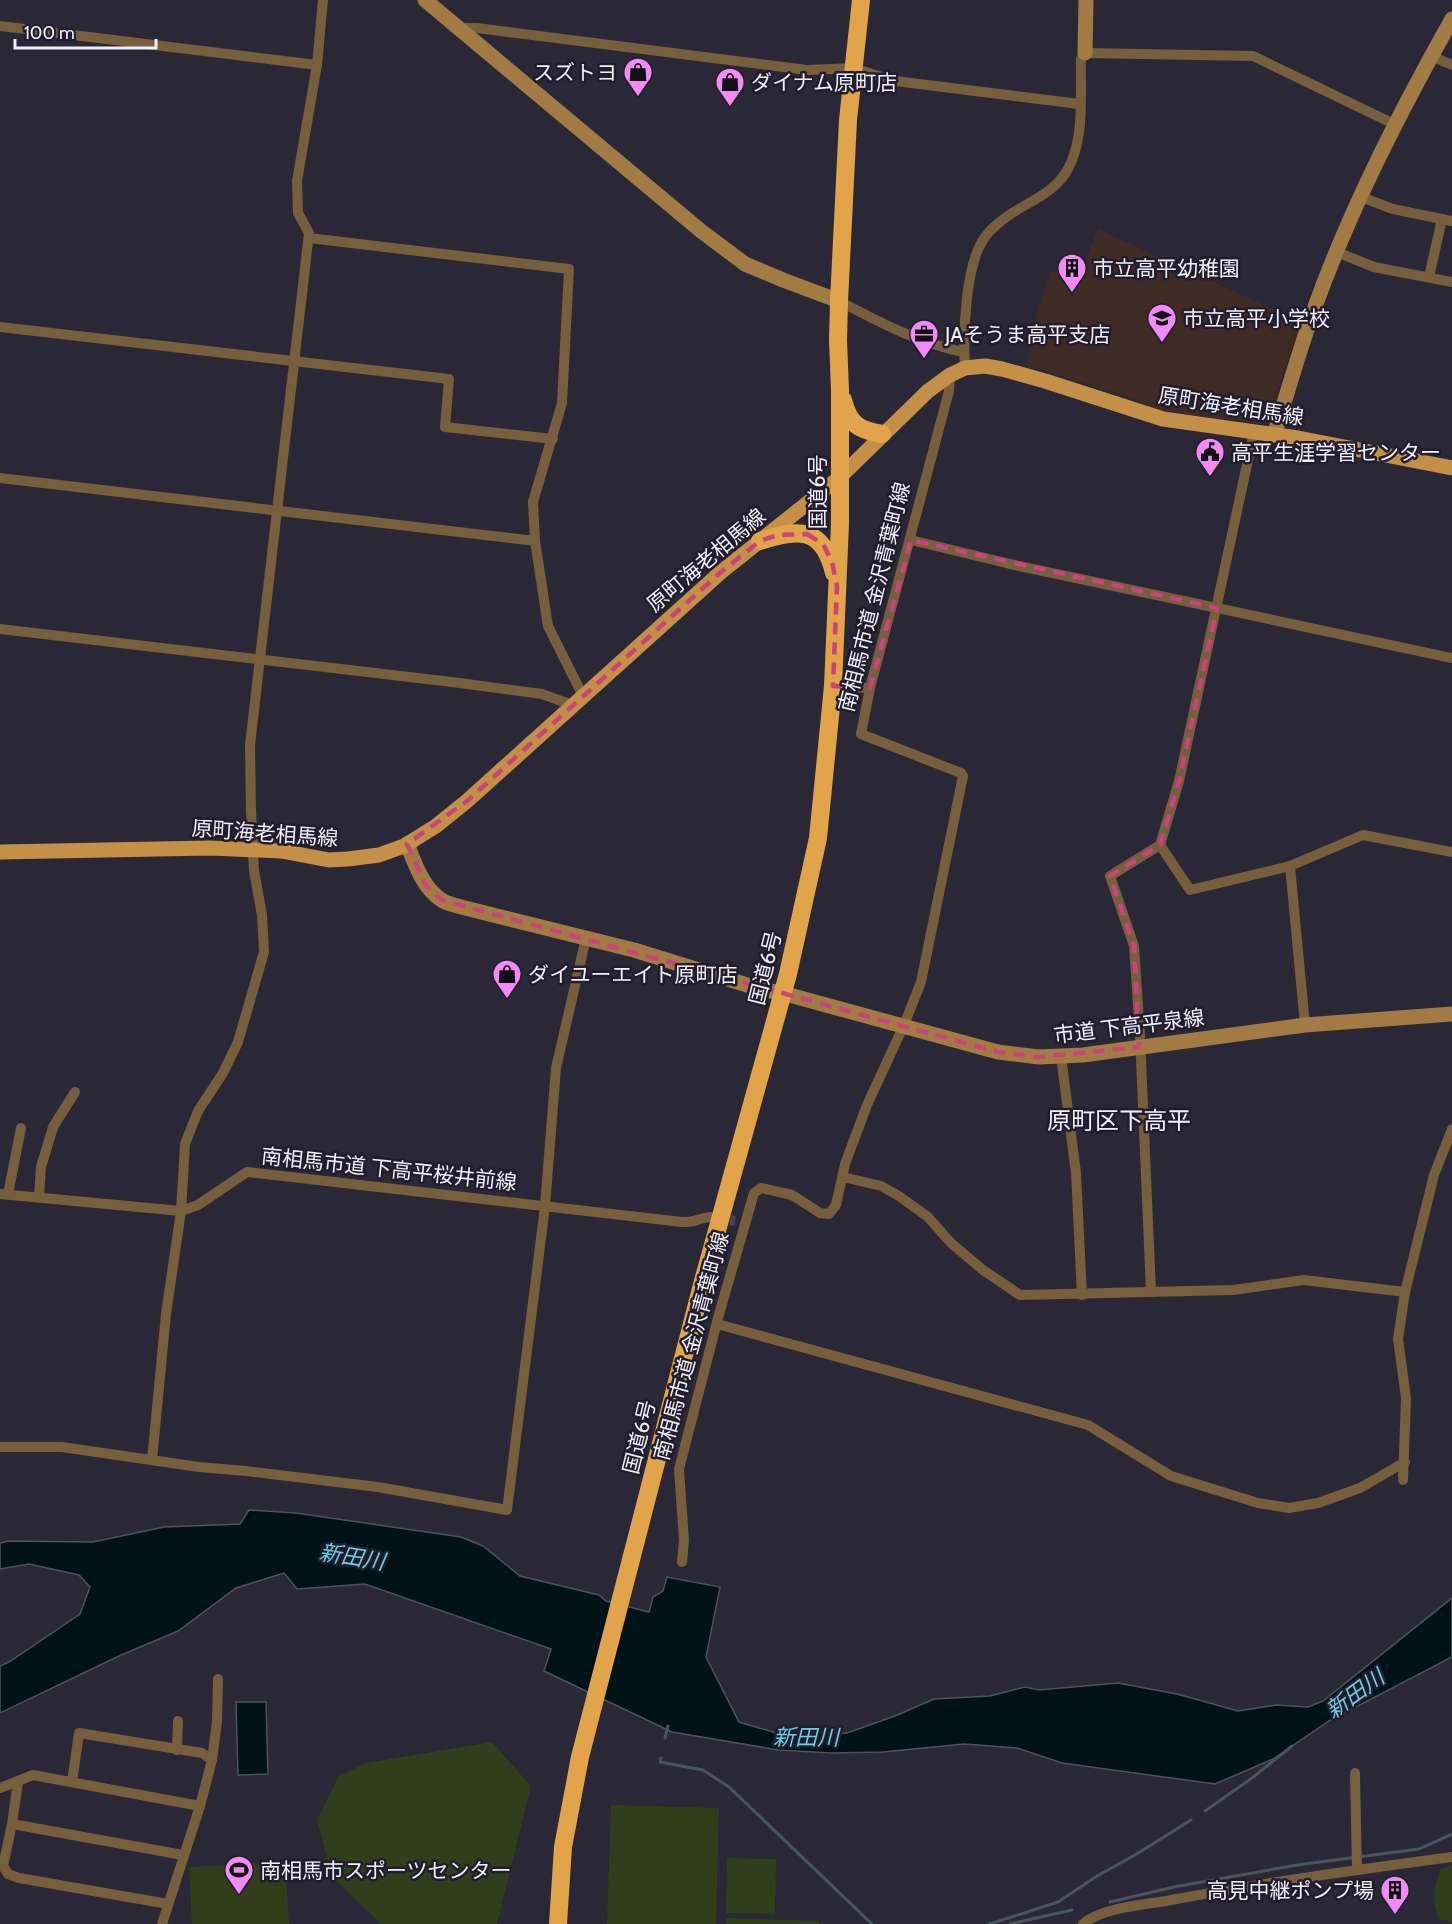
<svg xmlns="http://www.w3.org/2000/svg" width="1452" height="1924" font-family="Cabin,'Noto Sans JP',sans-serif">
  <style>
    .education { fill: #3e2c24 }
    .green { fill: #313e1b }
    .water { fill: #021317; stroke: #49555b; stroke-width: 1.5 }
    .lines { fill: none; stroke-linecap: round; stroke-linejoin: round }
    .stream { stroke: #49555b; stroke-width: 3 }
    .street-tunnel { stroke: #484553; stroke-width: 10; stroke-dasharray: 10 5; stroke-linecap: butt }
    .street { stroke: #775e3d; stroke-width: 10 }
    .secondary { stroke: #a27a44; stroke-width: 15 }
    .primary { stroke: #c49048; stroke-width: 15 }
    .highway { stroke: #e2a44b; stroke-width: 18 }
    .marked { fill: none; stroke: #cb437b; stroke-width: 4.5; stroke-dasharray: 12 8; stroke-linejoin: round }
    .labels { text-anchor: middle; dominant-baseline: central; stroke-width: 5; stroke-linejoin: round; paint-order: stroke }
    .poi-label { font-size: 21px; fill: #f0eef9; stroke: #211d2c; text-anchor: start }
    .street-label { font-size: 21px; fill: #f0eef9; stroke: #211d2c }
    .water-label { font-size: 22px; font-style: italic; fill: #6ccee5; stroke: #211d2c }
    .quarter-label { font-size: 24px; fill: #f0eef9; stroke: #211d2c }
  </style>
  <rect width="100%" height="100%" fill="#2a2736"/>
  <path class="education" d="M 1098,229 L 1301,322 L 1267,423 L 1256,423 L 1162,411 L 1125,396 L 1026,365 L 1039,309 L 1050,271 L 1079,279 Z"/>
  <g class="green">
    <path d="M 492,1742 L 531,1786 L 497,1924 L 381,1924 L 332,1877 L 317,1820 L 338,1777 L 366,1763 Z"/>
    <path d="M 611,1805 L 719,1808 L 716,1924 L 607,1924 Z"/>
    <path d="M 727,1858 L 776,1859 L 775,1914 L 726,1913 Z"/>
    <path d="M 285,1862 L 289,1924 L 192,1924 L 189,1867 Z"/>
    <path d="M 1452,1865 L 1452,1922 L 1439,1919 C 1431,1903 1434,1886 1441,1869 Z"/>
    <path d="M 727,1918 L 819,1921 L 819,1924 L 726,1924 Z"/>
  </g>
  <g class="water">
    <path d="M 249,1510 L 296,1513 L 461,1537 L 483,1546 L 520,1576 L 599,1595 L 606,1601 L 649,1612 L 653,1597 L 663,1591 L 667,1577 L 720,1587 L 706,1657 L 739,1722 L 776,1733 L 847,1733 L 895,1716 L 934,1699 L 990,1696 L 1025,1687 L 1039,1690 L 1118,1683 L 1177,1694 L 1238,1711 L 1276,1705 L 1308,1707 L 1323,1701 L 1452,1598 L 1452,1657 L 1329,1721 L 1273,1759 L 1215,1784 L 1062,1763 L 1017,1748 L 964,1744 L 883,1752 L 832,1753 L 778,1750 L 672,1732 L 544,1671 L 551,1649 L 365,1584 L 297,1589 L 284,1573 L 236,1588 L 178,1631 L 119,1656 L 0,1713 L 0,1666 L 9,1662 L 80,1614 L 90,1587 L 79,1575 L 29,1564 L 0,1569 L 0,1543 L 9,1541 L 93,1542 L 164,1527 L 240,1524 Z"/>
    <path d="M 236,1702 L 266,1702 L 268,1774 L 238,1775 Z"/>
  </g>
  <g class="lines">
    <g class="stream">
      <path d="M 665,1738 L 668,1726"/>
      <path d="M 661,1758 L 660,1762 L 703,1770 L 729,1787 L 872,1924"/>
      <path d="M 1205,1811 L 1252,1778 L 1292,1746"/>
      <path d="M 1110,1902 L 1174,1887 L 1297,1865 L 1419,1849 L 1452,1834"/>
      <path d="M 990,1924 L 1058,1902 L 1097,1876 L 1135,1855 L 1191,1820"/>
      <path d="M 1010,1924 L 1072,1910"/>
    </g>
    <path class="street-tunnel" d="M 715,1218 L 735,1221"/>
    <g class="street">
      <path d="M 0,26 L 317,65"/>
      <path d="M 459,28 L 477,28 L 807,70 L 853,68 L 895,81 L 1079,104"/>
      <path d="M 1431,56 L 1452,65"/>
      <path d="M 1361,197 L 1393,209 L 1452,221"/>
      <path d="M 309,238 L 569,269 L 562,403 L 533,502 L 535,541 L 548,626 L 583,696"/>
      <path d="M 1337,252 L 1374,267 L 1452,282"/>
      <path d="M 1429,277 L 1442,219"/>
      <path d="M 839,301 C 879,322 920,344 964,352"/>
      <path d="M 0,327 L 449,379 L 445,427 L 553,439"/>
      <path d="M 965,368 C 963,334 965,264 985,237 C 992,227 1002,220 1012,213 C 1033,200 1057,191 1069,167 C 1085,135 1080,94 1081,59 L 1085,53 L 1253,56 L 1394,124"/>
      <path d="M 0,478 L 535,541"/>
      <path d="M 911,540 L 1010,564 L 1452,658"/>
      <path d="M 0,629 L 452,682 L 542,694 L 572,705"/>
      <path d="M 833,686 L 870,688"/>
      <path d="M 1160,845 L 1190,890 L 1290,866 L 1363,835 L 1452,852"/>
      <path d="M 1290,866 L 1305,1025"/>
      <path d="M 1061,1056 L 1076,1173 L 1082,1295"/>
      <path d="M 843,1177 L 881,1186 L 899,1196 L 928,1217 L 951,1243 L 983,1270 L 1020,1295 L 1233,1290 L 1304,1280 L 1405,1292"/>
      <path d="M 0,1194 L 181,1211 L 198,1205 L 247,1172 L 682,1222 C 693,1223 699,1218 710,1217"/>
      <path d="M 8,1194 L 21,1128"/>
      <path d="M 39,1197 L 41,1167 L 53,1127 L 75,1092"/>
      <path d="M 1151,1292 L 1140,1036 L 1134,946 L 1110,876 L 1160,845 L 1179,781 L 1254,432"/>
      <path d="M 717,1324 L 1088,1425 L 1171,1476 L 1258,1503 L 1289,1508 L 1318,1503 L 1360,1488 L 1405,1462"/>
      <path d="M 0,1447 L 62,1447 L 199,1467 L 246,1471 L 378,1487 L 507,1510 L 545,1206 L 556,1068 L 586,938"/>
      <path d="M 152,1460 L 166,1314 L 181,1211 L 185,1144 L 198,1111 L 223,1073 L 238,1042 L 264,952 L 262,915 L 254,871 L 251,810 L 250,745 L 309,233 L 298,213 L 297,181 L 317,65 L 323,0"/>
      <path d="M 1403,1480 L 1406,1398 L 1398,1339 L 1405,1292 L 1434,1175 L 1452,1129"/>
      <path d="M 682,1562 L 684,1540 L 679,1469 L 718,1318 L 754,1193 L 761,1188 L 792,1195 L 820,1213 L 829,1214 L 836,1205 L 845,1164 L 867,1105 L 904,1025 L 921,982 L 963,776 L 961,773 L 861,734 L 870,688 L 949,391 L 950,375"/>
      <path d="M 177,1750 L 178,1721"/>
      <path d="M 1355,1773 L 1357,1870"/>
      <path d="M 18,1782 L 12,1824 L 3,1866 L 8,1874 L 19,1878 L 168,1904"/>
      <path d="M 72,1782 L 79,1733 L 202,1753 L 212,1760"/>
      <path d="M 0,1788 L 33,1775 L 200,1806"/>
      <path d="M 12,1824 L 183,1855"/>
      <path d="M 162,1924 L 200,1806 L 212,1760 L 217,1722 L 218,1679"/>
      <path d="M 1083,1924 C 1101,1908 1142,1905 1166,1901 C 1261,1883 1356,1870 1452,1857"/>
    </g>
    <g class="secondary">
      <path d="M 425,0 L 701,231 L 745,264 L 783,280 L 839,301"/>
      <path d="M 1085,53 L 1086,0"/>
      <path d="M 1274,435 C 1288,392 1300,347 1316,304 C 1352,205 1401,110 1452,19"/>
      <path d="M 407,844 C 415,864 423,889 443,901 C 448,904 455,905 461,907 L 634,950 L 760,989 L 782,993 L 998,1052 L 1039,1057 L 1083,1055 L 1305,1025 L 1452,1014"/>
    </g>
    <path class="primary" d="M 0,852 L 210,848 L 281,851 L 329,860 L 348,859 L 379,855 L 404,846 L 436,826 L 467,801 L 721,572 L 839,478 L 928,391 L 950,375 L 965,368 L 985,366 L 1002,369 L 1045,381 L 1163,419 L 1298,438 L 1452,468"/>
    <g class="highway">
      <path d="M 843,400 C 849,424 858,430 882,434"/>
      <path d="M 760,541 C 799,528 823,527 834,573"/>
      <path d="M 558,1924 L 563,1847 L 580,1757 L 703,1281 L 788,974 L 818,838 L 833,686 L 840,524 L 840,390 L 838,340 L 839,301 L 848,120 L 861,0"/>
    </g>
  </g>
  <path class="marked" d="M 807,534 L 823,544 L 832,562 L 837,586 L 833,686 L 870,688 L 911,540 L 1217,608 L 1179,781 L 1160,845 L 1110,876 L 1134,946 L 1139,1047 L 1039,1057 L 998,1052 L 442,900 L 426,886 L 407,844 L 467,801 L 721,572 L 760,541 L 778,535 Z"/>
  <defs>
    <g id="shop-pin" transform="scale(1.5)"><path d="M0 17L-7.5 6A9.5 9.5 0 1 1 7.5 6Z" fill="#f18af5" stroke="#211d2c"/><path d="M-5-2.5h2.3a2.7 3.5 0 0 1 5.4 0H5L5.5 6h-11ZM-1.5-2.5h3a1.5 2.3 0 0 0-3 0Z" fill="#111"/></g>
    <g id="building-pin" transform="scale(1.5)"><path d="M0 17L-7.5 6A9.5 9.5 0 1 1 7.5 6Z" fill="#f18af5" stroke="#211d2c"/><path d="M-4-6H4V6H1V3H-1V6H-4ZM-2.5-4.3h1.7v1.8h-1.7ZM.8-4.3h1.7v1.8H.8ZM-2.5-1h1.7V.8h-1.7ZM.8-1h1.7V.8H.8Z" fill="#111"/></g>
    <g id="school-pin" transform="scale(1.5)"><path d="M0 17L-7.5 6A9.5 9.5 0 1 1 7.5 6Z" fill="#f18af5" stroke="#211d2c"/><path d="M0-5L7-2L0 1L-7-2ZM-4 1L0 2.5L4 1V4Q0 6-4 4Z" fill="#111"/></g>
    <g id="office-pin" transform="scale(1.5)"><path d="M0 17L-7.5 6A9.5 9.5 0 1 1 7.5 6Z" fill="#f18af5" stroke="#211d2c"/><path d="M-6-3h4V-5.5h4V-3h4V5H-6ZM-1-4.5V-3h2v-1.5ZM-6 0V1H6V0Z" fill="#111"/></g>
    <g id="civic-pin" transform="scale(1.5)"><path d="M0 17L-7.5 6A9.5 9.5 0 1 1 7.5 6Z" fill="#f18af5" stroke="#211d2c"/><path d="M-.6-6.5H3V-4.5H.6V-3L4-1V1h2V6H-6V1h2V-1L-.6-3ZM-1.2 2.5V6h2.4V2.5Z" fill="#111"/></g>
    <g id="stadium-pin" transform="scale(1.5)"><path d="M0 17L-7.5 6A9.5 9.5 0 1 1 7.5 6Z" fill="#f18af5" stroke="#211d2c"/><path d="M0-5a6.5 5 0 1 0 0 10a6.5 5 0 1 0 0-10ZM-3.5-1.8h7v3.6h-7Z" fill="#111"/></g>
  </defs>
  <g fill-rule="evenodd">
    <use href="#shop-pin" x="638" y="72"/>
    <use href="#shop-pin" x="730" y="82"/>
    <use href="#building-pin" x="1072" y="268"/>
    <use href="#school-pin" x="1162" y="318"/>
    <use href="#office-pin" x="924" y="334"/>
    <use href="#civic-pin" x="1210" y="452"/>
    <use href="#shop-pin" x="507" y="974"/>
    <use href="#stadium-pin" x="239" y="1870"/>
    <use href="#building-pin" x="1395" y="1890"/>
  </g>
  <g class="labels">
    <g class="poi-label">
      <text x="617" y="72" text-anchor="end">スズトヨ</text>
      <text x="751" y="82">ダイナム原町店</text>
      <text x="1093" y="268">市立高平幼稚園</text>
      <text x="1183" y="318">市立高平小学校</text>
      <text x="945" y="334">JAそうま高平支店</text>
      <text x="1231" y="452">高平生涯学習センター</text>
      <text x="528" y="974">ダイユーエイト原町店</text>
      <text x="260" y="1870">南相馬市スポーツセンター</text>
      <text x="1374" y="1890" text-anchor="end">高見中継ポンプ場</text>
    </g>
    <g class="street-label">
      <text transform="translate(1231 406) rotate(9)">原町海老相馬線</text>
      <text transform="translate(817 492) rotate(-90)">国道6号</text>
      <text transform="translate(706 560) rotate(-40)">原町海老相馬線</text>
      <text transform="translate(874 597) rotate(-76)">南相馬市道 金沢青葉町線</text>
      <text transform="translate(265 833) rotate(4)">原町海老相馬線</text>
      <text transform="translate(765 968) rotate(-76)">国道6号</text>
      <text transform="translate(1129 1026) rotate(-7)">市道 下高平泉線</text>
      <text transform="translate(389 1169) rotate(6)">南相馬市道 下高平桜井前線</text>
      <text transform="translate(691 1346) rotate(-75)">南相馬市道 金沢青葉町線</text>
      <text transform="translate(639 1437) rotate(-76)">国道6号</text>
    </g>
    <g class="water-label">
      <text transform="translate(352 1557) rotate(9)">新田川</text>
      <text transform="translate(1355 1694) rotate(-36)">新田川</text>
      <text x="806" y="1737">新田川</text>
    </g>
    <g class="quarter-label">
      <text x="1119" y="1120">原町区下高平</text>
    </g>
  </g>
  <path d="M15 39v9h141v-9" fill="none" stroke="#f0eef9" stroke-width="3"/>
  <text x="24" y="39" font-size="18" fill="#f0eef9" stroke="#211d2c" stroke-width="4.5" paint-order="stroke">100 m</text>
</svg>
